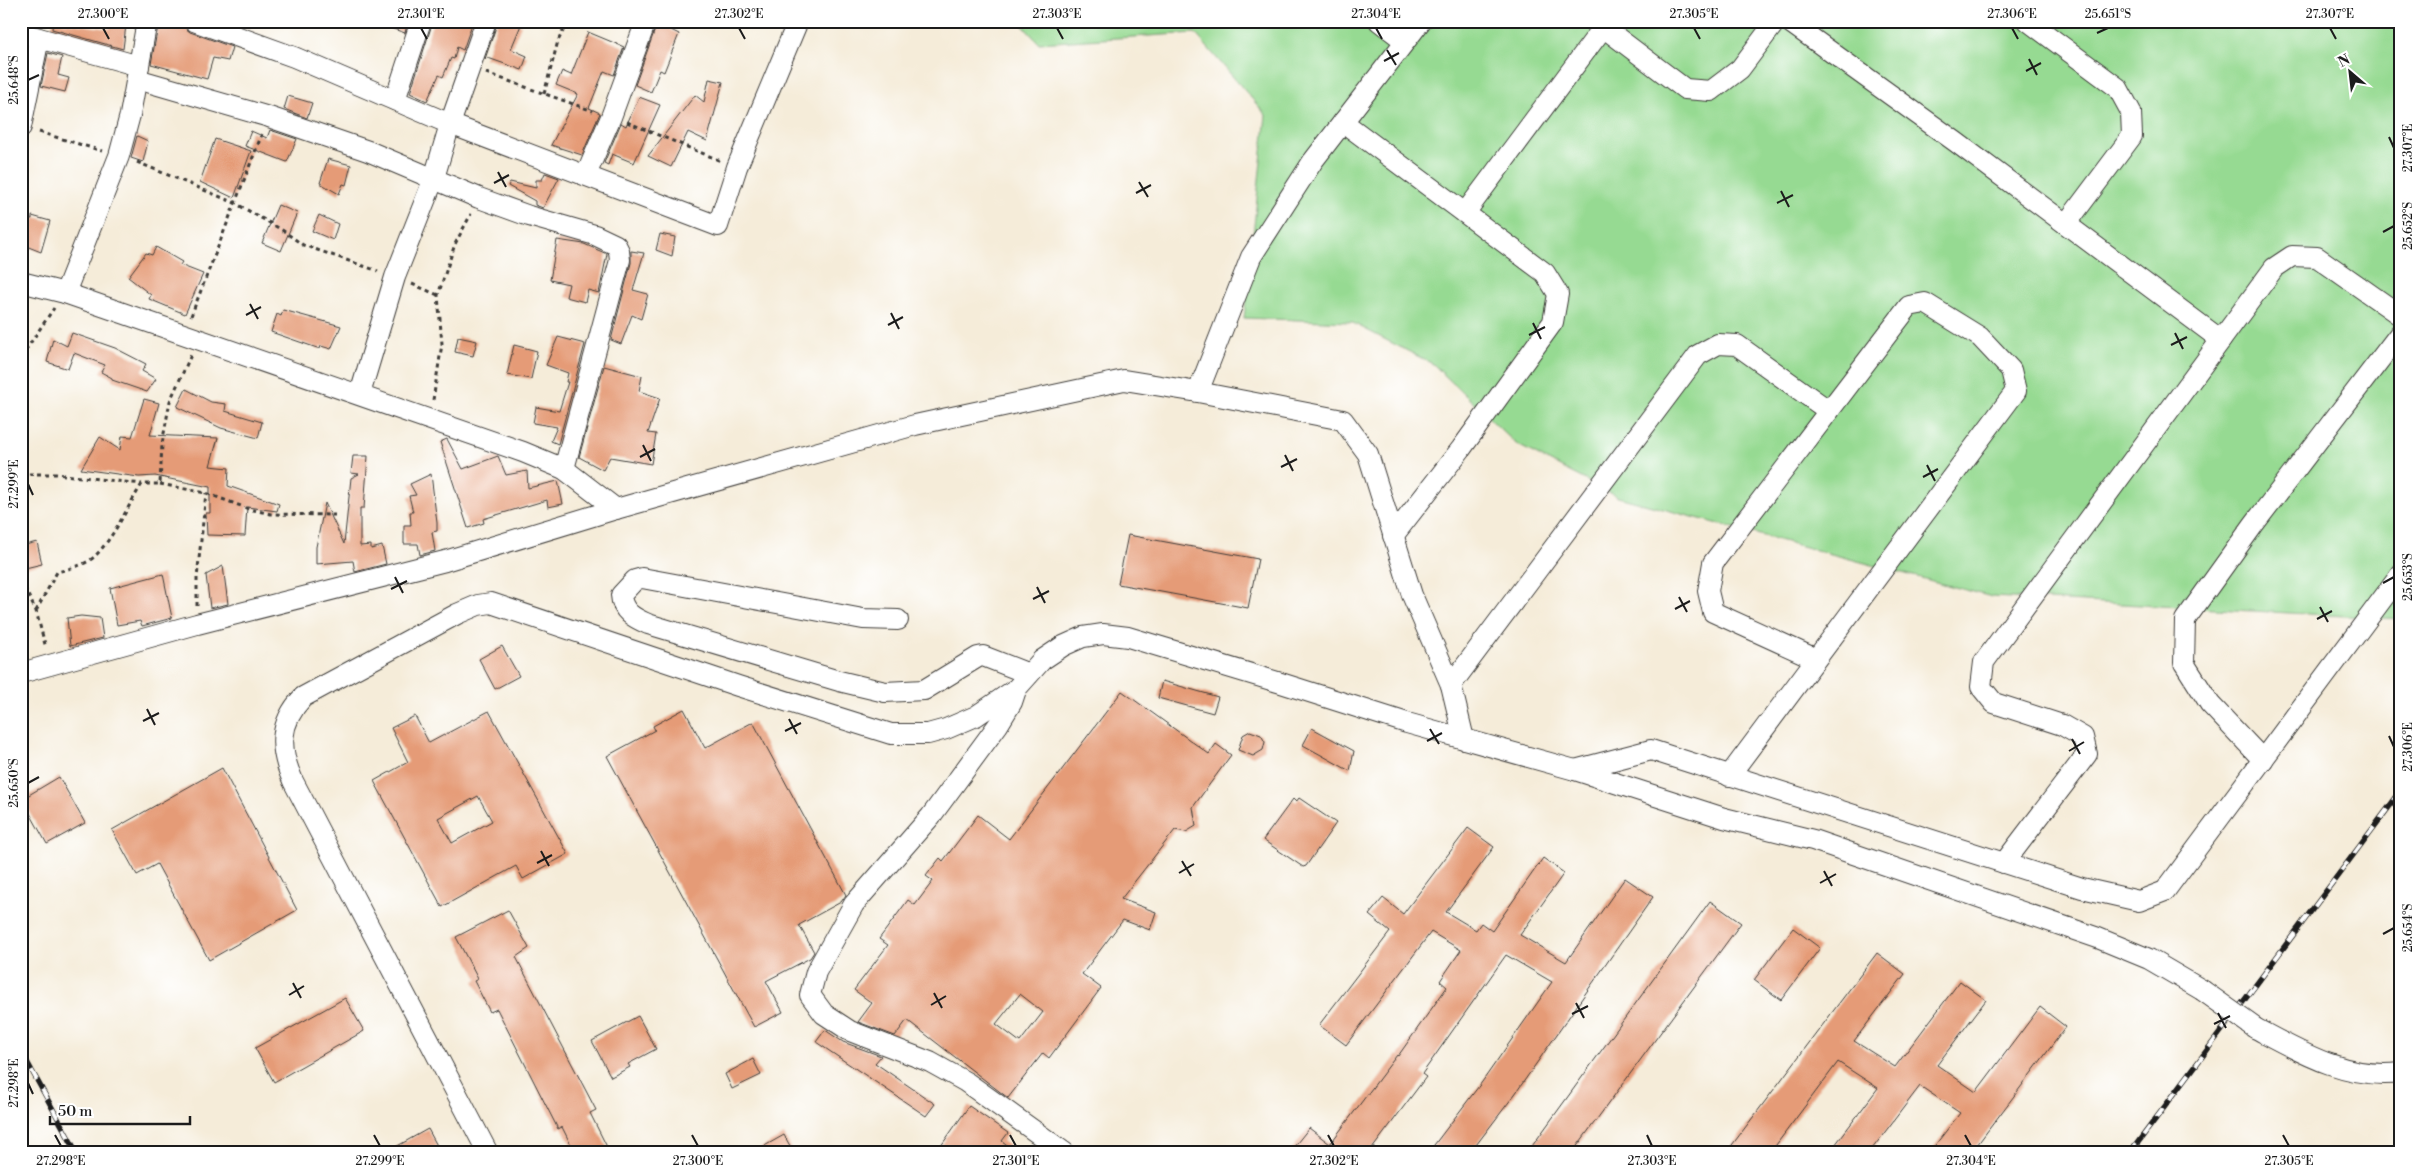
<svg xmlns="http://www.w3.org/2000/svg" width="2422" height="1174" font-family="'Libre Bodoni',serif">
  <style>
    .green { fill: #96da92; stroke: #597b57 }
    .building { fill: #e59b77; fill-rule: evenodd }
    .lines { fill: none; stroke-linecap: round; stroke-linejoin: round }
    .minor-casing { stroke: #3d3b38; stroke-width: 22 }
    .path { stroke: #3d3b38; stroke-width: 3; stroke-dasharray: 4 4; stroke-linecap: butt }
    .minor { stroke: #fff; stroke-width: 20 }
    .rail-casing { stroke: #1c1c1c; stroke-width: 5.5 }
    .rail { stroke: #fff; stroke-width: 4; stroke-dasharray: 11; stroke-linecap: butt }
    .minor-bridge-casing { stroke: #3d3b38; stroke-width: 22; stroke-linecap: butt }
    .minor-bridge { stroke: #fff; stroke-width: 20 }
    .ticks { fill: none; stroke: #1c1c1c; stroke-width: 2 }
    .neatline { fill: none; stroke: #1c1c1c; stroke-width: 2 }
    .ticks-label { font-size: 12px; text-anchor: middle; fill: #1c1c1c }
  </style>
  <rect width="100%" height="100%" fill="#fff"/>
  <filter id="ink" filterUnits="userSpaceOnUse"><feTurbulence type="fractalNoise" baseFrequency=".02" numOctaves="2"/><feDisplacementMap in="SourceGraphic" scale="10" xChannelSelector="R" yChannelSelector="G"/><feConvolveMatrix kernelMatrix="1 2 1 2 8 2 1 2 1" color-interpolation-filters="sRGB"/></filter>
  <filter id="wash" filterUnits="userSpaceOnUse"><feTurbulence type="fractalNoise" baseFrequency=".0096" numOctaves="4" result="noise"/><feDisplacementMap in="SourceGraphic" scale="20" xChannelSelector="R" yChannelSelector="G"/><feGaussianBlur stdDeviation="1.12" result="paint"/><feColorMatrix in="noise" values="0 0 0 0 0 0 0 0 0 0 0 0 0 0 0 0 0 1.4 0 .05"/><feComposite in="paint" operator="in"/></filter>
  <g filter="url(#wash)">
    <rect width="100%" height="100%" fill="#f5ecd9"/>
    <path class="green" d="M 1022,21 L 2401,21 L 2401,619 L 1992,597 L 1618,497 L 1516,444 L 1433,364 L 1351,322 L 1244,318 L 1266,115 L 1195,33 L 1039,43 L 1023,26 Z"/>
    <g id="blocks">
      <g class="building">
        <path d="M 53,21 L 110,29 L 110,23 L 126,25 L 123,49 L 52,29 Z"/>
        <path d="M 159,21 L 184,27 L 190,32 L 232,47 L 228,61 L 213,58 L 207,79 L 151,64 Z"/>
        <path d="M 379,21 L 408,21 L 405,33 L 379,24 Z"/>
        <path d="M 433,21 L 473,21 L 463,50 L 457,47 L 454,59 L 451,58 L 443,77 L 439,75 L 427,101 L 410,93 Z"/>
        <path d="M 498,21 L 510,21 L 521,25 L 511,49 L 527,56 L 522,70 L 488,58 L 485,59 Z"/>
        <path d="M 658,21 L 676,21 L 671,30 L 679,34 L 664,72 L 660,70 L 651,92 L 635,85 Z"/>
        <path d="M 588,32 L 624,47 L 614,75 L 604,71 L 589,108 L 600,113 L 582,155 L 551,145 L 578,94 L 556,85 L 562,71 L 571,75 Z"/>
        <path d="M 48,53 L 62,57 L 58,75 L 69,78 L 65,92 L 41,86 Z"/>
        <path d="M 709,79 L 723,82 L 707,141 L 688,132 L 671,167 L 648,156 L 695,95 L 704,102 Z"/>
        <path d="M 288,96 L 312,103 L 307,118 L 284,109 Z"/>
        <path d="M 639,97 L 660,105 L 634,163 L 612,154 L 608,165 L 604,163 L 621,123 L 626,126 Z"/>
        <path d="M 270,130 L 297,139 L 287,162 L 245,146 L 251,131 L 267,138 Z"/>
        <path d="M 137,136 L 148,141 L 143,162 L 131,158 Z"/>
        <path d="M 215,139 L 251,151 L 234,198 L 200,182 Z"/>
        <path d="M 328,159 L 351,165 L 346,185 L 343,184 L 339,194 L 320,183 Z"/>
        <path d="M 545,173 L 559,178 L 543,208 L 535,205 L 535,201 L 508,186 L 510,182 L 536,188 L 536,180 L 542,180 Z"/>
        <path d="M 278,205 L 297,213 L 281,251 L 262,243 Z"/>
        <path d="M 319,215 L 338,224 L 333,240 L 312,231 Z"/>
        <path d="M 32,216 L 50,221 L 41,252 L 21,244 L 21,218 L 32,219 Z"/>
        <path d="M 660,234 L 675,237 L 672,256 L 656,250 Z"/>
        <path d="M 557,240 L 584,244 L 607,254 L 599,293 L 588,290 L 585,302 L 566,297 L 569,284 L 550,280 Z"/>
        <path d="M 156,247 L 182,262 L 180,265 L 203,274 L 185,314 L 149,299 L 151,295 L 128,277 L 146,253 L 152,255 Z"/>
        <path d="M 631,251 L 644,253 L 633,290 L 648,294 L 641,319 L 632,315 L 621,344 L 611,340 L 631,263 Z"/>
        <path d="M 283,310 L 341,326 L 331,349 L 321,346 L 320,349 L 271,332 L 277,314 L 281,316 Z"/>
        <path d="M 72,333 L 115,348 L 146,364 L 142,371 L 156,379 L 147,392 L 112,380 L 112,378 L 101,372 L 105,365 L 74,353 L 68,369 L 47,362 L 53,339 L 67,346 Z"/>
        <path d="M 458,337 L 477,341 L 473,356 L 455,352 Z"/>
        <path d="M 558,337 L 585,344 L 558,444 L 551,441 L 557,427 L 533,423 L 536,407 L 559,411 L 568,382 L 566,382 L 568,373 L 546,365 Z"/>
        <path d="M 514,345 L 537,351 L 531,379 L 507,375 Z"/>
        <path d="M 604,366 L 642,376 L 639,391 L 660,398 L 648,433 L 656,434 L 651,464 L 610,457 L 603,470 L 579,457 Z"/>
        <path d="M 186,389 L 211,402 L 226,404 L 225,411 L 262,422 L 258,438 L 221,428 L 177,407 Z"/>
        <path d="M 144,399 L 159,403 L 150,435 L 218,438 L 210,466 L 229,468 L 228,486 L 279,504 L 277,511 L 247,507 L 245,536 L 207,535 L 206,513 L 210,513 L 210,487 L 155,476 L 139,477 L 81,469 L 100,437 L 120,450 L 122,436 L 132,437 Z"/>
        <path d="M 447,439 L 463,469 L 498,456 L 506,475 L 527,471 L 528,488 L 558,481 L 563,504 L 548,507 L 547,500 L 483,519 L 484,523 L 468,528 L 440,442 Z"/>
        <path d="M 353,456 L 368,456 L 364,508 L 360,508 L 360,546 L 371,545 L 371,549 L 382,546 L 386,564 L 355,572 L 353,561 L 316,564 L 316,547 L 325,503 L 344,544 L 351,478 L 359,474 L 351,473 Z"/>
        <path d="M 431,474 L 437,523 L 437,531 L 432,532 L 435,551 L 420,555 L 418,544 L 404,544 L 404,525 L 411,525 L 410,512 L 413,512 L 409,496 L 416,495 L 410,484 Z"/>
        <path d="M 1128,535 L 1258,559 L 1248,608 L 1118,584 Z"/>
        <path d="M 37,542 L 42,564 L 21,569 L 21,546 Z"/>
        <path d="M 223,566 L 228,604 L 210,608 L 206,575 Z"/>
        <path d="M 163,574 L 172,618 L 142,626 L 140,621 L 117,625 L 110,588 Z"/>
        <path d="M 81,616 L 100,618 L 103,638 L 70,646 L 67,618 Z"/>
        <path d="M 502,646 L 519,676 L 495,689 L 479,659 Z"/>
        <path d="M 1162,681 L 1218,697 L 1213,713 L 1158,698 Z"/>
        <path d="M 1122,691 L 1209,754 L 1216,744 L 1231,755 L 1193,807 L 1196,826 L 1186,832 L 1175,830 L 1121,899 L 1156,912 L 1150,930 L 1123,920 L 1082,974 L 1101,988 L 1049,1058 L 1043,1053 L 1008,1098 L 907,1020 L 895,1036 L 858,1022 L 872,1003 L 854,990 L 888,945 L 879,939 L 908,900 L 915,905 L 933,881 L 926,876 L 940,858 L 943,861 L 978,815 L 1009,839 ZM 1020,994 L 1043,1012 L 1020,1042 L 996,1024 Z"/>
        <path d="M 684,709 L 705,748 L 753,722 L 846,895 L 841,902 L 799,925 L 814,952 L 810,958 L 766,981 L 783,1012 L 754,1027 L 607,756 L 655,730 L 653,726 Z"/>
        <path d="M 489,711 L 568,854 L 523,879 L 516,866 L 442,907 L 374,781 L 408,762 L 391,728 L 415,716 L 429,743 ZM 478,796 L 492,821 L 452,843 L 438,818 Z"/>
        <path d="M 1312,728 L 1354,751 L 1350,771 L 1303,745 Z"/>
        <path d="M 1250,731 L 1261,735 L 1265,742 L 1263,750 L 1253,756 L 1238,750 L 1243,735 Z"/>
        <path d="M 222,768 L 297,910 L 209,960 L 157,864 L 137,875 L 112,830 Z"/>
        <path d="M 59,777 L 85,823 L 47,844 L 22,799 Z"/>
        <path d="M 1299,798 L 1336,823 L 1306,866 L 1303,867 L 1263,840 L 1293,799 L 1296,802 Z"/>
        <path d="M 1468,828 L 1494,847 L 1446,912 L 1476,930 L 1481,923 L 1492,931 L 1543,858 L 1564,873 L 1520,935 L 1566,962 L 1625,878 L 1653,897 L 1515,1094 L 1470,1153 L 1428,1153 L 1482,1082 L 1552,982 L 1506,955 L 1422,1074 L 1426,1077 L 1369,1153 L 1289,1153 L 1309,1128 L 1330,1144 L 1397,1055 L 1398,1056 L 1447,987 L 1440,981 L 1461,950 L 1431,932 L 1346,1045 L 1319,1025 L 1390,932 L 1369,915 L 1383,898 L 1403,914 Z"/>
        <path d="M 1710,901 L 1741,923 L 1572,1153 L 1527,1153 Z"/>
        <path d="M 508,910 L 529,948 L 516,957 L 596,1110 L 590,1113 L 610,1153 L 575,1153 L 562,1127 L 558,1129 L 497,1009 L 490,1012 L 474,981 L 478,979 L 456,937 Z"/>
        <path d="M 1793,928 L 1820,948 L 1781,1000 L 1754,980 Z"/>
        <path d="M 1877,953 L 1905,974 L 1854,1041 L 1895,1067 L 1960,981 L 1986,1000 L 1937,1065 L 1976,1092 L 2040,1007 L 2066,1027 L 1971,1153 L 1929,1153 L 1960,1113 L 1920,1086 L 1869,1153 L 1829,1153 L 1878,1088 L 1838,1062 L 1770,1153 L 1726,1153 Z"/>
        <path d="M 345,998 L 364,1031 L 274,1082 L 255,1048 Z"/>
        <path d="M 638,1016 L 656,1049 L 628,1064 L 630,1067 L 611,1077 L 592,1041 Z"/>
        <path d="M 825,1030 L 843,1042 L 881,1056 L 875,1063 L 935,1104 L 926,1116 L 816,1042 Z"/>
        <path d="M 753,1059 L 761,1075 L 732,1089 L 725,1074 Z"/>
        <path d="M 969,1106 L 1008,1133 L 1002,1141 L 1018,1153 L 936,1153 Z"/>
        <path d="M 428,1129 L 441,1153 L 385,1153 L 426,1130 Z"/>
        <path d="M 784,1135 L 794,1153 L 752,1153 Z"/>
      </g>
    </g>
  </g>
  <g filter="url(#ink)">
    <use href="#blocks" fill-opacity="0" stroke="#3d3b38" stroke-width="1"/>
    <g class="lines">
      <g class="minor-casing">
        <g id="minor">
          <path d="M 194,21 L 294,57 L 450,124 L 718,226 L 737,167 L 798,21"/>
          <path d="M 1379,21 L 1405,41"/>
          <path d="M 1788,21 L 1956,142 L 2221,340"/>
          <path d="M 2028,21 L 2118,88 L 2131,112 L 2132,136 L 2066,224"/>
          <path d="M 1603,27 L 1685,89 L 1711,91 L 1740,69 L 1776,21"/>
          <path d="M 21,33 L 139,66"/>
          <path d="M 137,79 L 269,117 L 368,151 L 479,198 L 529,216 L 595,235 L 616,245 L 619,251 L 620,260 L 564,469"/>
          <path d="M 395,100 L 421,21"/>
          <path d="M 1343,122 L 1545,273 L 1558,294 L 1553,322 L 1461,449 L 1393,536"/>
          <path d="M 21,127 L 39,38"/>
          <path d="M 586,175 L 611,117 L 646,21"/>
          <path d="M 1465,213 L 1608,21"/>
          <path d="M 21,282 L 65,293 L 523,452 L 564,469 L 616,509"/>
          <path d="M 65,293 L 119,156 L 130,115 L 147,21"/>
          <path d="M 1198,392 L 1251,257 L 1313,161 L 1421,21"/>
          <path d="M 360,394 L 395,277 L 434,178 L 450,124 L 486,21"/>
          <path d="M 898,620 L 863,619 L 642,578 L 635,580 L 621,595 C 622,612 634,618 648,624 L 839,681 L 885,692 L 924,690 L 978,657 L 983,656 L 1029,674"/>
          <path d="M 21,673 L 197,624 L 445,561 L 616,509 L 915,425 L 1124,380 L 1198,392 L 1343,420 L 1368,454 L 1412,595 L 1451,685 L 1464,739"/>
          <path d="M 1451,685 L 1698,355 L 1718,344 L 1737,345 L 1829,411"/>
          <path d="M 1016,690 L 1012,702 L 998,725 L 931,816 L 854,904 L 816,972 L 810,995 L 824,1014 L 850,1031 L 930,1062 L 966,1082 L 1065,1153"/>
          <path d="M 2263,760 L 2210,704 L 2184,663 L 2185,620 L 2254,524 L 2401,332"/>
          <path d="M 1575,770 L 1651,750 L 2082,888 L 2139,901 L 2165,891 L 2401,574"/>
          <path d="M 1729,776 L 2016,391 L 2011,370 L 1980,337 L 1925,303 L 1909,306 L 1713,563 L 1708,591 L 1713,612 L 1816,659"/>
          <path d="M 2004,863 L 2087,754 L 2083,737 L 2062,725 L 1994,703 L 1981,687 L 1984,662 L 2274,268 L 2292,256 L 2317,257 L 2401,316"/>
          <path d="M 2255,1028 C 2300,1052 2347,1080 2401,1073"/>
          <path d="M 488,1153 L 293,781 C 279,749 278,724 303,697 L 457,614 L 478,605 L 491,603 L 738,686 L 891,734 L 928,734 L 946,729 L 976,716 L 1017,688 L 1042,660 L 1063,646 L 1083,637 L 1103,634 L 1128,637 L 1281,683 L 1407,723 L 1575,770 L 1724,818 L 1813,840 L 2098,938 L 2149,959 L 2202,990"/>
        </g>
      </g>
      <g class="path">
        <path d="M 486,73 L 593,111"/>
        <path d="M 544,94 L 558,41 L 568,21"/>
        <path d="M 627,122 L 721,161"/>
        <path d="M 39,132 L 102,151"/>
        <path d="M 137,162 L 235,203 L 282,230 L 303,245 L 378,271"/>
        <path d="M 412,284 L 438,295"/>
        <path d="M 191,316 L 262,134"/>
        <path d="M 21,357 L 54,308"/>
        <path d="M 433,400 L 442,344 L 438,295 L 455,244 L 471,214"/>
        <path d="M 21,474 L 56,474 L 142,484"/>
        <path d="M 160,484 L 206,493 L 249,509 L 271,514 L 335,515"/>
        <path d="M 21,581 L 36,611 L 46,648"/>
        <path d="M 197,606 L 197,578 L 206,493"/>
        <path d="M 36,611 L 57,572 C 69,569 85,565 94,557 C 113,539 128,506 142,484 L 160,484 L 162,444 L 170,401 L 191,355"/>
      </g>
      <use href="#minor" class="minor"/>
      <g class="rail-casing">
        <g id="rail">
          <path d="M 21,1051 L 77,1153"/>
          <path d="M 2130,1153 L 2401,791"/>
        </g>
      </g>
      <use href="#rail" class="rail"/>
      <g class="minor-bridge-casing">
        <path id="minor-bridge" d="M 2202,990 L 2255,1028"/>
      </g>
      <use href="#minor-bridge" class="minor-bridge"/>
    </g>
  </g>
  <path class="ticks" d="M 103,28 L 109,39M 421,28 L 427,39M 739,28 L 745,39M 1057,28 L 1063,39M 1376,28 L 1382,39M 1694,28 L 1700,39M 2012,28 L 2018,39M 2330,28 L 2336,39M 2097,33 L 2108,28M 1387,50 L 1396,65M 2029,59 L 2037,75M 1384,61 L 1399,53M 2026,71 L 2041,63M 28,80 L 39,75M 2389,137 L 2394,148M 498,172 L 506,187M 1139,182 L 1148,197M 494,183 L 509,175M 1781,191 L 1789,207M 1136,193 L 1151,185M 1777,203 L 1793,195M 2383,232 L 2394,226M 250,304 L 258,319M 891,313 L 899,329M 246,315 L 261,307M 1533,323 L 1541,339M 888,325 L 903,317M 2175,333 L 2183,349M 1529,335 L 1545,327M 2171,345 L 2187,337M 643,445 L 651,461M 1285,455 L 1293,471M 640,457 L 655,449M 1927,465 L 1935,481M 1281,467 L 1297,459M 1923,477 L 1938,469M 28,484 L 33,495M 395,577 L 403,593M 2383,583 L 2394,577M 1037,587 L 1045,603M 391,589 L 407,581M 1679,597 L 1687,612M 1033,599 L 1049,591M 2320,607 L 2328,622M 1675,609 L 1690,601M 2317,619 L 2332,611M 147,709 L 155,725M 789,719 L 797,734M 143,721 L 159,713M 1430,729 L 1439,744M 785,731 L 801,723M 2389,736 L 2394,747M 2072,739 L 2080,754M 1427,741 L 1442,733M 2069,751 L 2084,742M 28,783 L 39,777M 541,851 L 549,866M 1182,861 L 1191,876M 537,863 L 552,855M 1824,871 L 1832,886M 1179,873 L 1194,864M 1820,883 L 1836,874M 2383,934 L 2394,928M 293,983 L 301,998M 934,993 L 942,1008M 289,995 L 304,986M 1576,1003 L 1584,1018M 931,1005 L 946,996M 2218,1013 L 2226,1028M 1572,1014 L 1588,1006M 2214,1024 L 2230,1016M 28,1083 L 33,1094M 55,1135 L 61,1146M 374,1135 L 380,1146M 692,1135 L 698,1146M 1010,1135 L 1016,1146M 1328,1135 L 1334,1146M 1647,1135 L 1652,1146M 1965,1135 L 1971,1146M 2283,1135 L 2289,1146"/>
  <rect width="2422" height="1174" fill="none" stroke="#fff" stroke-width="55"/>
  <g transform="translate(2350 72) rotate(332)" stroke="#ffffff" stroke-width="4" paint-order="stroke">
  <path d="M0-4L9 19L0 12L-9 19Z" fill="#1c1c1c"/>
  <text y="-8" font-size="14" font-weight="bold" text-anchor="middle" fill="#1c1c1c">N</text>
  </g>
  <path d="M50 1116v8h140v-8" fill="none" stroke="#1c1c1c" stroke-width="2.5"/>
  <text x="58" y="1116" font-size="15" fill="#1c1c1c" stroke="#ffffff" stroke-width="4" paint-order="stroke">50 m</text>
  <rect x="28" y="28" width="2366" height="1118" class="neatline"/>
  <g class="ticks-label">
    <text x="103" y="18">27.300°E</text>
    <text x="421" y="18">27.301°E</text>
    <text x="739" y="18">27.302°E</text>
    <text x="1057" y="18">27.303°E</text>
    <text x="1376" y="18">27.304°E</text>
    <text x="1694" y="18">27.305°E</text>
    <text x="2012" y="18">27.306°E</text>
    <text x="2108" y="18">25.651°S</text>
    <text x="2330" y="18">27.307°E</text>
    <text transform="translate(14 80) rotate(-90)" y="4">25.648°S</text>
    <text transform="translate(2408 148) rotate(-90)" y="4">27.307°E</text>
    <text transform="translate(2408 226) rotate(-90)" y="4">25.652°S</text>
    <text transform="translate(14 484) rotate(-90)" y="4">27.299°E</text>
    <text transform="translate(2408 577) rotate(-90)" y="4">25.653°S</text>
    <text transform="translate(2408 747) rotate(-90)" y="4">27.306°E</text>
    <text transform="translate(14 783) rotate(-90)" y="4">25.650°S</text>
    <text transform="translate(2408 928) rotate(-90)" y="4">25.654°S</text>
    <text transform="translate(14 1083) rotate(-90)" y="4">27.298°E</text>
    <text x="61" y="1165">27.298°E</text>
    <text x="380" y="1165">27.299°E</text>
    <text x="698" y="1165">27.300°E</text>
    <text x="1016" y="1165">27.301°E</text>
    <text x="1334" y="1165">27.302°E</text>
    <text x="1652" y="1165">27.303°E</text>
    <text x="1971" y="1165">27.304°E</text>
    <text x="2289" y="1165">27.305°E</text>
  </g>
</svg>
